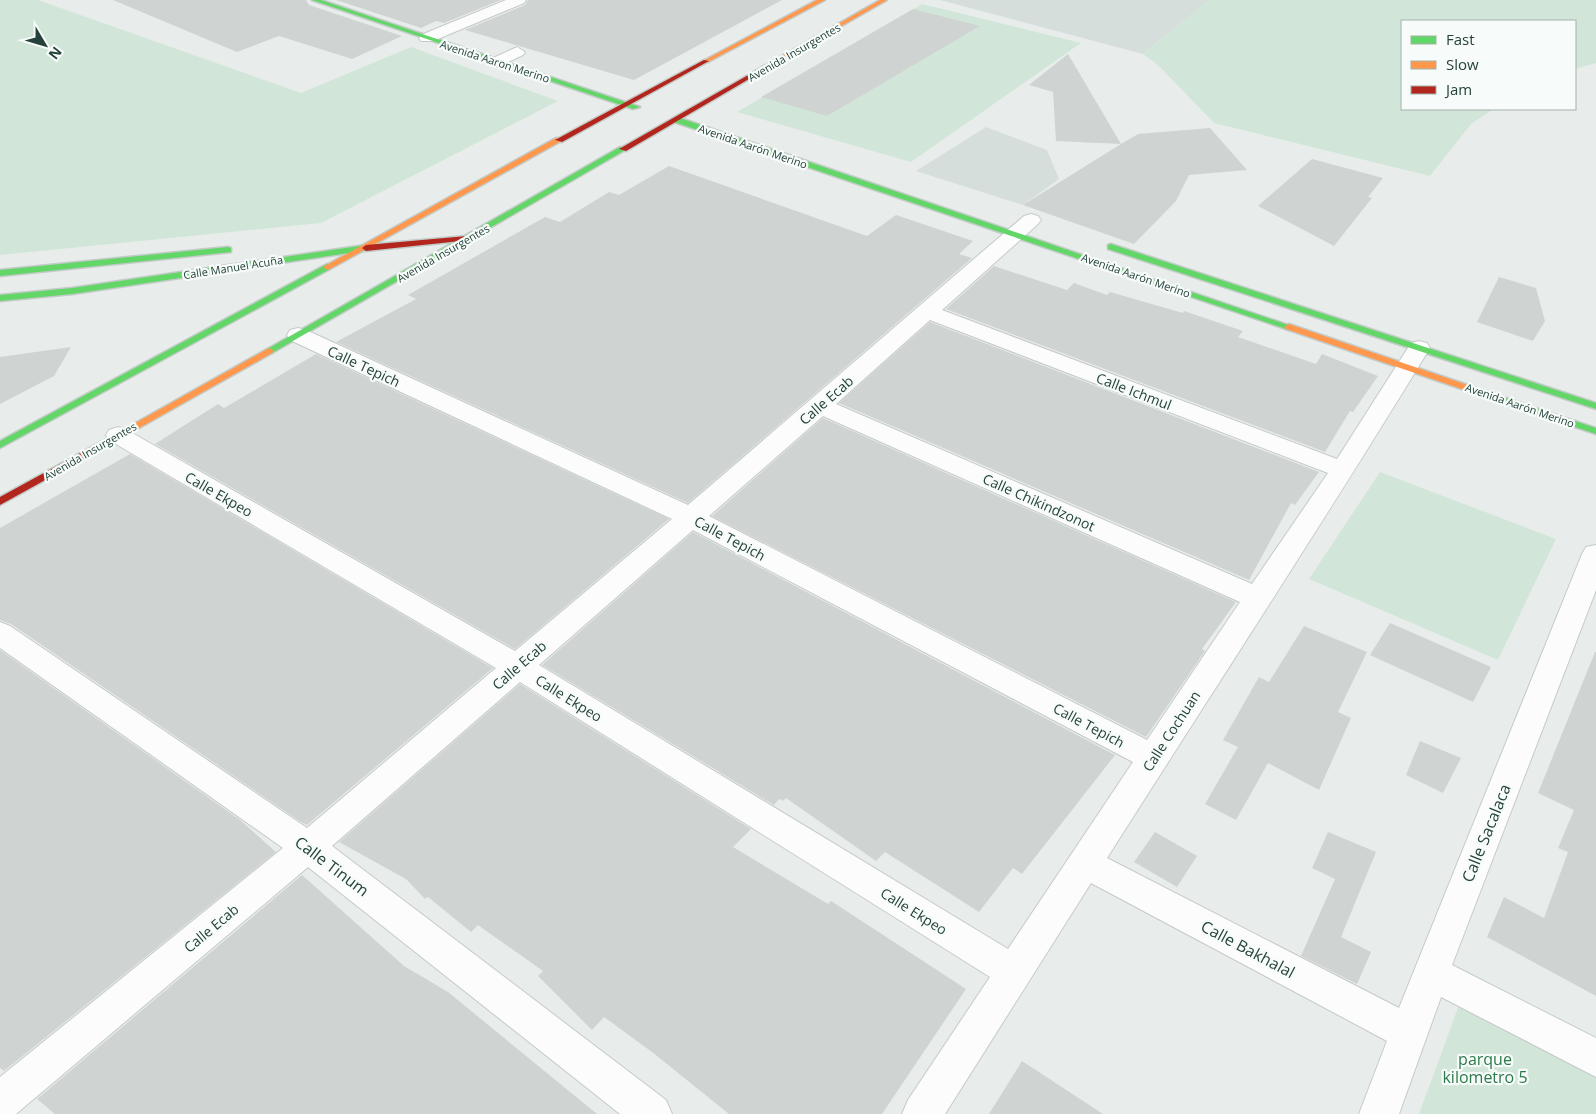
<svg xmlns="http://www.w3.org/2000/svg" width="1596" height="1114" font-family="'Open Sans',sans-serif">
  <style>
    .built { fill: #d6dedb }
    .green { fill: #d1e6d8 }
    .building { fill: #cfd4d2 }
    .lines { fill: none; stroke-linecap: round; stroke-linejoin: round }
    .street-casing { stroke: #c5cac8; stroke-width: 2 }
    .fast-casing { stroke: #c3cbc8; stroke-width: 3 }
    .slow-casing { stroke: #c3cbc8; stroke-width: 3 }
    .jam-casing { stroke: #c3cbc8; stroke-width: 3 }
    .street { fill: #fcfcfc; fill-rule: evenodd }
    .fast { fill: #63d668; fill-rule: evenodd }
    .slow { fill: #ff974d; fill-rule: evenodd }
    .jam { fill: #b3261e; fill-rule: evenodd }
    .labels { text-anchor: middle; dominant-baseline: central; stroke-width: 4.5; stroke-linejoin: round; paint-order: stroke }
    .far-street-label { font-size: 11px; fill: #24423a; stroke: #f7fbf9 }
    .street-label { font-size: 14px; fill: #24423a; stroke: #f7fbf9 }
    .near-street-label { font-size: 16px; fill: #24423a; stroke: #f7fbf9 }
    .near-park-label { font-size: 16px; fill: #2d7a4b; stroke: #f7fbf9 }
  </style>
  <rect width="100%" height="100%" fill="#e8edeb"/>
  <g class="built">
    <path d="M 940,0 L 1209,0 L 1143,54 Z"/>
    <path d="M 986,127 L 1047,150 L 1059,179 L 1023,205 L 916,171 Z"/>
  </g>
  <g class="green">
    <path d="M 0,0 L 38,0 L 301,93 L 411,47 L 558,101 L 321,223 L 0,255 Z"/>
    <path d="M 1209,0 L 1596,0 L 1596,63 L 1575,69 L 1575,21 L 1402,21 L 1402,109 L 1494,109 L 1471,124 L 1430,176 L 1214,123 L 1158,65 L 1143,54 Z"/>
    <path d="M 922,4 L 1081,43 L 911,162 L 737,112 Z"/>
    <path d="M 1380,472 L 1556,539 L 1498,660 L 1309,579 Z"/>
    <path d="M 1460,1002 L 1596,1076 L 1596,1114 L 1419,1114 Z"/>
  </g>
  <g class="building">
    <path d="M 113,0 L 306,0 L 309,5 L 402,36 L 352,59 L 279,36 L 237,52 Z"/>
    <path d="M 336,0 L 501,0 L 444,23 L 436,21 L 421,28 Z"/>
    <path d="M 528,0 L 782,0 L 634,80 L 465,30 L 525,5 Z"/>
    <path d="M 913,9 L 980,26 L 827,116 L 761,97 Z"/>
    <path d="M 1068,54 L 1121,144 L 1138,134 L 1210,128 L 1247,170 L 1189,175 L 1176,201 L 1134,244 L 1023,205 L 1121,144 L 1056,141 L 1053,92 L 1029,85 Z"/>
    <path d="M 1312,159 L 1383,178 L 1368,197 L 1372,198 L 1334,246 L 1258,206 Z"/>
    <path d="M 669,166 L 867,236 L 896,215 L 973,241 L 959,254 L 972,258 L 688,503 L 336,342 L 416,299 L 408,295 L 545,217 L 560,222 L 609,192 L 619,195 Z"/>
    <path d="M 994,266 L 1067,290 L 1074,283 L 1107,295 L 1110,292 L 1183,313 L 1184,311 L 1243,331 L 1238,337 L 1316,364 L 1322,354 L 1378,376 L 1353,412 L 1350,411 L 1325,452 L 946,309 Z"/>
    <path d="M 1499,277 L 1536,288 L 1545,321 L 1533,341 L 1477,322 Z"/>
    <path d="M 930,322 L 1319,472 L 1295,505 L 1291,503 L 1249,580 L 839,403 Z"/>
    <path d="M 71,347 L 54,376 L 0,404 L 0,357 Z"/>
    <path d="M 316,354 L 669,519 L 515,649 L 155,444 L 218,404 L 224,408 Z"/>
    <path d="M 823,418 L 1236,602 L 1202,649 L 1205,651 L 1146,737 L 712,516 Z"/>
    <path d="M 130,454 L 493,668 L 307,825 L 301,822 L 11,624 L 0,620 L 0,528 Z"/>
    <path d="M 693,532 L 1115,755 L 1022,874 L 1013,868 L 979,912 L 885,852 L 876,861 L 786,798 L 783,801 L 779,799 L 774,805 L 542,665 Z"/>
    <path d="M 1390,623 L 1491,667 L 1473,702 L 1370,655 Z"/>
    <path d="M 1304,626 L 1367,652 L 1338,712 L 1351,718 L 1319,790 L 1268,763 L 1236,820 L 1205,804 L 1238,747 L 1223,740 L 1259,677 L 1269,682 Z"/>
    <path d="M 0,650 L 240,820 L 276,852 L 4,1071 L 0,1068 Z"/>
    <path d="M 1595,652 L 1596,652 L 1596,996 L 1487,937 L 1504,897 L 1544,918 L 1568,852 L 1558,848 L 1574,810 L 1538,793 Z"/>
    <path d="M 520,684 L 751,829 L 733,847 L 828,904 L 831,901 L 966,989 L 882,1114 L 729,1114 L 652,1052 L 604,1017 L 592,1030 L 538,976 L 543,971 L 478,925 L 471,932 L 428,897 L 425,899 L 406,879 L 339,842 Z"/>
    <path d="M 1420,741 L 1461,758 L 1443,793 L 1406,775 Z"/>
    <path d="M 1155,832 L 1197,856 L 1177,887 L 1134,862 Z"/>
    <path d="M 1328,832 L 1376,852 L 1341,937 L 1371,952 L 1357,984 L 1301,956 L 1335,879 L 1312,868 Z"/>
    <path d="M 302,875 L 404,966 L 448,992 L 597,1114 L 55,1114 L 37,1099 Z"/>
    <path d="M 1022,1061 L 1103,1114 L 989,1114 Z"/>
  </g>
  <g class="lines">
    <g class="street-casing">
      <g id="street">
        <path d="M 506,0 L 526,0 L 524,3 L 433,41 L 421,41 L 419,38 L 421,35 Z"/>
        <path d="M 517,47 L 525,52 L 523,55 L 497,67 L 489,62 L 491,59 Z"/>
        <path d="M 1031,214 L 1038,216 L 1041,220 L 1038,224 L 942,310 L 1337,459 L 1411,343 L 1419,341 L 1427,343 L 1430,348 C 1325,520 1215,688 1107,858 L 1399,1008 L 1582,554 L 1586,547 L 1596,545 L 1596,590 L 1452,965 L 1596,1038 L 1596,1077 L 1441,997 L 1399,1114 L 1359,1114 L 1387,1041 L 1091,883 L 945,1114 L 902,1114 L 908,1100 L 990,977 L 520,682 L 332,846 L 666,1100 L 672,1114 L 620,1114 L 308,867 L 16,1114 L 0,1114 L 0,1077 L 283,848 L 0,648 L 0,622 L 10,626 L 307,828 L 496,668 L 109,440 L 106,435 L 109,430 L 118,427 L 127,430 L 515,651 L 672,519 L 290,340 L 287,335 L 290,330 L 298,328 L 306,330 L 688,505 L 1024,216 ZM 930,320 L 1328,473 L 1252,584 L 836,404 ZM 823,416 L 1240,602 L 1147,740 L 709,516 ZM 693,530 L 1133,762 L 1008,949 L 539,665 Z"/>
      </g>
    </g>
    <g class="fast-casing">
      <g id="fast">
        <path d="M 312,0 L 321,0 L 640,107 L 633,109 Z"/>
        <path d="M 674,118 L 680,118 L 1294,327 L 1289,330 L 1286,329 L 674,122 Z"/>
        <path d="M 620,147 L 627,149 L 272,353 L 269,354 L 264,351 Z"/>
        <path d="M 1111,244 L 1596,403 L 1596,409 L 1108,249 L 1108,245 Z"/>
        <path d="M 366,245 L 370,248 L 369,250 L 72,294 L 0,301 L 0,295 L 72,288 Z"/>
        <path d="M 228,247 L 231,248 L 231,252 L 0,276 L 0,270 Z"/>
        <path d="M 327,264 L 330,265 L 330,269 L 0,448 L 0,441 Z"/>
        <path d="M 1491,393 L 1596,428 L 1596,434 L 1488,398 L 1486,396 L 1488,394 Z"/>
      </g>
    </g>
    <g class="slow-casing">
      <g id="slow">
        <path d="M 817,0 L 825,0 L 708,62 L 703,61 Z"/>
        <path d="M 880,0 L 887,0 L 766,69 L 761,68 Z"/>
        <path d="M 556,138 L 563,140 L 330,269 L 327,270 L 323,267 Z"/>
        <path d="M 1289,324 L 1494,394 L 1496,396 L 1494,398 L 1488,398 L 1286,329 L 1284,327 Z"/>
        <path d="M 269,348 L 274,351 L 272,353 L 132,432 L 128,433 L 123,430 Z"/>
      </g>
    </g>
    <g class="jam-casing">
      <g id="jam">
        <path d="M 704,60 L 709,61 L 562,142 L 555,140 Z"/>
        <path d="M 764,66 L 767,68 L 766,69 L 626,151 L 619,149 Z"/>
        <path d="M 467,236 L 470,236 L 470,240 L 366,251 L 362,248 L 366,245 Z"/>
        <path d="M 128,427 L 133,430 L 132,432 L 0,505 L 0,497 Z"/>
      </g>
    </g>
    <use href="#street" class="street"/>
    <use href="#fast" class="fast"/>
    <use href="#slow" class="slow"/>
    <use href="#jam" class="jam"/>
  </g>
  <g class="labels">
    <g class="far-street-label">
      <text transform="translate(794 52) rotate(-30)">Avenida Insurgentes</text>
      <text transform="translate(495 61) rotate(18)">Avenida Aaron Merino</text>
      <text transform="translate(753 146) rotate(19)">Avenida Aarón Merino</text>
      <text transform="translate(443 253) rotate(-30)">Avenida Insurgentes</text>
      <text transform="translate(233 267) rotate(-9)">Calle Manuel Acuña</text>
      <text transform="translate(1136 275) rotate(19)">Avenida Aarón Merino</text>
      <text transform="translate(1520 405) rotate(19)">Avenida Aarón Merino</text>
      <text transform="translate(90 451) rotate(-30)">Avenida Insurgentes</text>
    </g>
    <g class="street-label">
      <text transform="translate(364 366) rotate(25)">Calle Tepich</text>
      <text transform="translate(1134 391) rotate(21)">Calle Ichmul</text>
      <text transform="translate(826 400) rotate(-41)">Calle Ecab</text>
      <text transform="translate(219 494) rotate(30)">Calle Ekpeo</text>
      <text transform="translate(1039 502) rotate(24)">Calle Chikindzonot</text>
      <text transform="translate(730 538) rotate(28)">Calle Tepich</text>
      <text transform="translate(519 665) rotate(-41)">Calle Ecab</text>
      <text transform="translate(569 698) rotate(32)">Calle Ekpeo</text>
      <text transform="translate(1089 725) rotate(28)">Calle Tepich</text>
      <text transform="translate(1171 731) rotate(-57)">Calle Cochuan</text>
      <text transform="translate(914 911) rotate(32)">Calle Ekpeo</text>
      <text transform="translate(211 928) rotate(-40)">Calle Ecab</text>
    </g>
    <g class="near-street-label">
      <text transform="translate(1486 833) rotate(-68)">Calle Sacalaca</text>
      <text transform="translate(332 866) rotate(37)">Calle Tinum</text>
      <text transform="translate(1248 949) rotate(28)">Calle Bakhalal</text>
    </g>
    <g class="near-park-label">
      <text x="1485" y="1059">parque<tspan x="1485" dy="18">kilometro 5</tspan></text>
    </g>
  </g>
  <rect x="1401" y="20" width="175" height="90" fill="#f7fbf9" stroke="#a3b1ad"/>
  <rect x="1411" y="36" width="25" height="8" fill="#63d668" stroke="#a3b1ad"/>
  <text x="1446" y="45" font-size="15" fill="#24423a">Fast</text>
  <rect x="1411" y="61" width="25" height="8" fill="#ff974d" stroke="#a3b1ad"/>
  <text x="1446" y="70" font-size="15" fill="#24423a">Slow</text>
  <rect x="1411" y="86" width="25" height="8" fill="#b3261e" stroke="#a3b1ad"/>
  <text x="1446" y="95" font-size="15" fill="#24423a">Jam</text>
  <g transform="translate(45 45) rotate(128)" stroke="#f7fbf9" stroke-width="4" paint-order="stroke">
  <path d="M0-4L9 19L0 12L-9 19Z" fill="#24423a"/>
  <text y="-8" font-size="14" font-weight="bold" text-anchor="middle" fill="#24423a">N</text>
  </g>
</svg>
